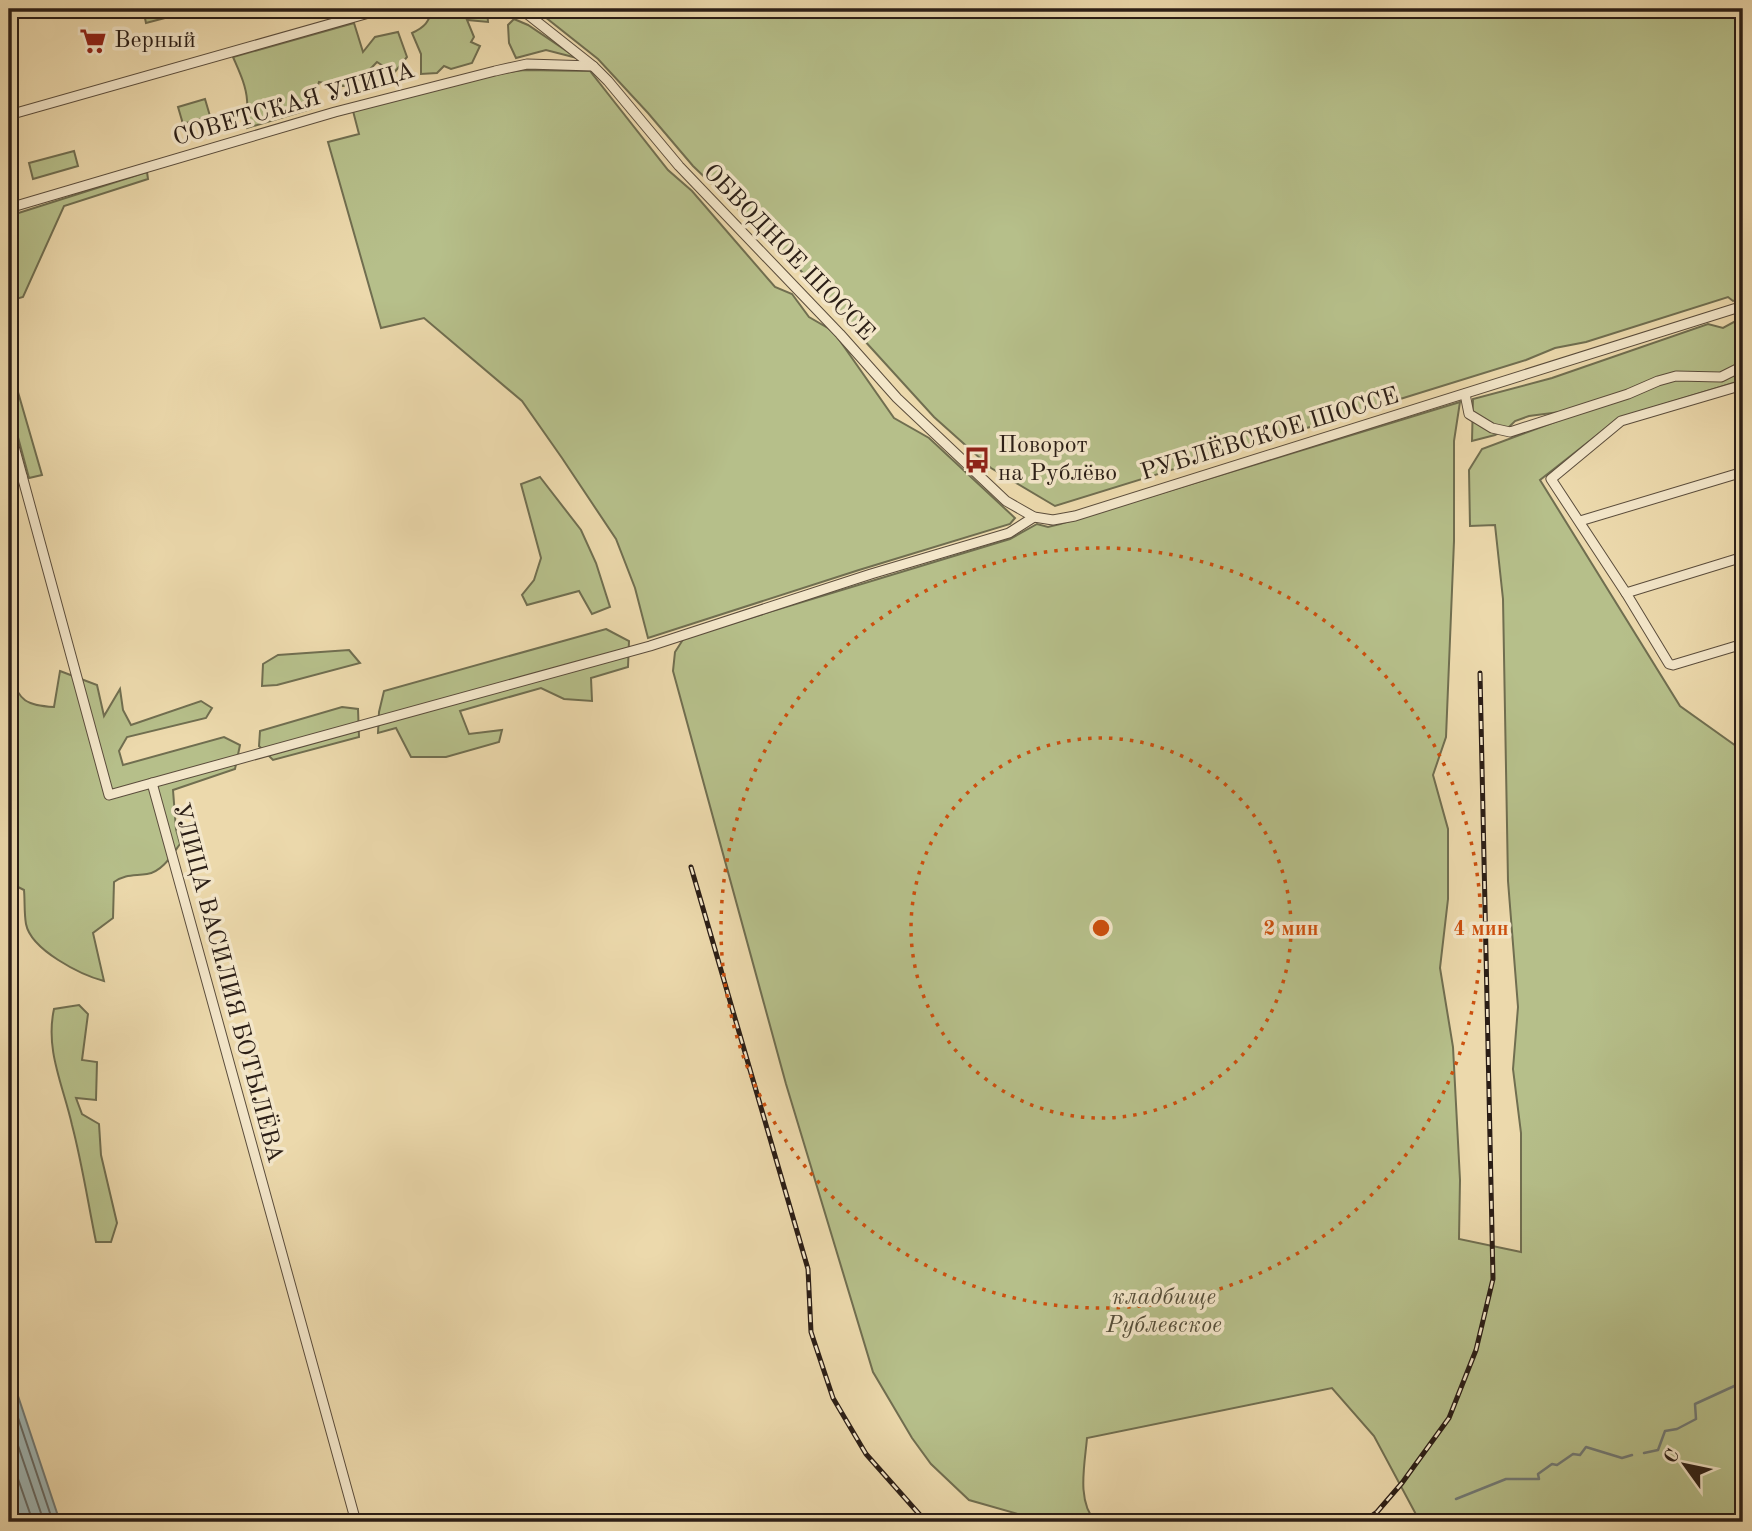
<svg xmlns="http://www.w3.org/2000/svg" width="1752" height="1531" font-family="'Old Standard TT',serif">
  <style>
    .green { fill: #b6bf8a; stroke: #706e50; stroke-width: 2 }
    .water { fill: #9fb7b6; stroke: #717a76; stroke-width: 2 }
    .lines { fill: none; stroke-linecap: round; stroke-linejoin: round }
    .shore { stroke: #656a66; stroke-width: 2 }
    .stream { stroke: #717a76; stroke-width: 2.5 }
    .minor-casing { stroke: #5b4d3c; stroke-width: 11 }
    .minor { stroke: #f3e6c9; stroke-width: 9 }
    .rail-casing { stroke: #2b1e16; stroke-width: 5 }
    .rail { stroke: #f3e6c9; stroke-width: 2.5; stroke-dasharray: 8; stroke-linecap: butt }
    .ring { fill: none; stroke: #cc500e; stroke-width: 3.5; stroke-dasharray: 3.5 7 }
    .labels { text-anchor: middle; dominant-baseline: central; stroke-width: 7; stroke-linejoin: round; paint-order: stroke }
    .poi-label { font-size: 24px; fill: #2b1e16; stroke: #f3e6c9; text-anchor: start }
    .street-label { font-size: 24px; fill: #2b1e16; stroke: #f3e6c9 }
    .park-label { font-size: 24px; font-style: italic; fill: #554e39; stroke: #f3e6c9 }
    .centre { fill: #cc500e; stroke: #f3e6c9; stroke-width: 3.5 }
    .ring-label { font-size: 21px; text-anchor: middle; font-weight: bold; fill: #cc500e; stroke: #f3e6c9; stroke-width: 7; stroke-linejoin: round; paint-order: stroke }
  </style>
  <rect width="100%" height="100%" fill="#ecd9ac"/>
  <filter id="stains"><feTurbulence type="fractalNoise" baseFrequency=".00286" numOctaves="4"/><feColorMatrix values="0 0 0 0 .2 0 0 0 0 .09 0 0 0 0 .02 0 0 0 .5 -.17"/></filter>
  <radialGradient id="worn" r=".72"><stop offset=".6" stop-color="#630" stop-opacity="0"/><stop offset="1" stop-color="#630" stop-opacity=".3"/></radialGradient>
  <g class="green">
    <path d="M 143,9 L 178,9 L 180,14 L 146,23 Z"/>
    <path d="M 432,9 L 487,9 L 488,22 L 467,20 L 474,37 L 471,42 L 480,46 L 472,63 L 451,69 L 444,66 L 437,73 L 421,74 L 421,54 L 412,33 C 425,27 429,22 432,9 Z"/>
    <path d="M 535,9 L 1743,9 L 1743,298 L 1733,301 L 1728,297 L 1586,342 L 1555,348 L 1526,360 L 1055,506 L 991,468 L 934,417 L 791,260 L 693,166 L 648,113 L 598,59 Z"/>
    <path d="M 514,19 L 528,25 L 577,58 L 546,50 L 516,58 L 509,43 L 508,25 Z"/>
    <path d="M 354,23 L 363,52 L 375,37 L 398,32 L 407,57 L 394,73 L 377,62 C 353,87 354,90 319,82 L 311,109 L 247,128 C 245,118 248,110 247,100 C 246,85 239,71 233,57 Z"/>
    <path d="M 524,70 L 590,71 L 668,170 L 692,191 L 775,287 L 792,294 L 809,317 L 833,331 L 894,418 L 929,438 L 1015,518 L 1010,524 L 859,570 L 648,638 L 635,588 L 616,539 L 562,458 L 522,401 L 424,318 L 381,328 L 328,142 L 359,134 L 353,111 L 502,73 Z"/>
    <path d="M 205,99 L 210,116 L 183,124 L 178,107 Z"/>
    <path d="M 74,151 L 78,166 L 33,179 L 29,163 Z"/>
    <path d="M 147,172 L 148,179 L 64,206 L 23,297 L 9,301 L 9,216 Z"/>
    <path d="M 1743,317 L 1743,380 L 1619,418 L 1540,480 L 1680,706 L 1743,751 L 1743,1522 L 1407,1522 L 1419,1520 L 1374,1436 L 1332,1388 L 1087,1438 C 1085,1463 1076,1502 1096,1522 L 1046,1522 L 969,1500 L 931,1464 L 912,1438 L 873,1372 L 786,1084 L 673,671 L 675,652 L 684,638 L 1010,539 L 1037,524 L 1048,527 L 1060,524 L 1460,402 L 1454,441 L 1454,541 L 1446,737 L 1433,775 L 1448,829 L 1448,899 L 1440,968 L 1453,1047 L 1460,1180 L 1459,1239 L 1521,1252 L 1521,1133 L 1513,1069 L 1518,1007 L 1508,881 L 1503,599 L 1495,525 L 1470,526 L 1469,470 L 1482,449 L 1560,420 L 1559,412 L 1529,416 L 1515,421 L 1508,428 L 1495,435 L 1472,441 L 1473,399 L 1552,378 L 1708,324 L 1723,328 Z"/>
    <path d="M 9,361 L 42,475 L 29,478 L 9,404 Z"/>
    <path d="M 540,477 L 581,530 L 596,563 L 610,607 L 592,614 L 579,591 L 527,605 L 522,595 L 534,580 L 541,558 L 521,484 Z"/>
    <path d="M 606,629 L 629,641 L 628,667 L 591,678 L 592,701 L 564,699 L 541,688 L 460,711 L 469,734 L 502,730 L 499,742 L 446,757 L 411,757 L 396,728 L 378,733 L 379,712 L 384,691 Z"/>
    <path d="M 349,650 L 360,663 L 277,685 L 262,686 L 263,664 L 278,655 Z"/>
    <path d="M 60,671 L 97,685 L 104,716 L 120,689 L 123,710 L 131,725 L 201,701 L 212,708 L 206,718 L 127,737 L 119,751 L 123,765 L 224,737 L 240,745 L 235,769 L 173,790 L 176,829 L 180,844 C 172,855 162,872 147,874 C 133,876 126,874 114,882 L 113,918 L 93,933 L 104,981 C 81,975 31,950 26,924 C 24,913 25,901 24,890 L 14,885 L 9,861 L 9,792 L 15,790 L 9,771 L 9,674 C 20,702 26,705 54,707 Z"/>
    <path d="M 342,707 L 358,709 L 359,737 L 273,760 L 259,746 L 260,731 Z"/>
    <path d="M 79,1005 L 88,1014 L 82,1060 L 97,1062 L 96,1100 L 76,1098 L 82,1114 L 99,1124 L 101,1155 L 117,1223 L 111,1242 L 96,1242 C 88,1203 82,1163 72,1125 C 63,1085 45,1050 54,1009 Z"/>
  </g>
  <path class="water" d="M 9,1369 L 60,1522 L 9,1522 Z"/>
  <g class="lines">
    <g class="shore">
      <path d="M 9,1391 L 53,1522"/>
      <path d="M 9,1419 L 44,1522"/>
      <path d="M 9,1453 L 33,1522"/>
    </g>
    <g class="stream">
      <path d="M 1644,1453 L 1658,1450 L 1665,1431 L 1677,1429 L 1696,1419 L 1695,1404 L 1743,1382"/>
      <path d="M 1456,1499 L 1506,1479 L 1539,1479 L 1538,1474 L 1552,1464 L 1557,1465 L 1573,1454 L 1580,1455 L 1586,1447 L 1622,1458 L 1632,1455"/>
    </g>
    <g class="minor-casing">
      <g id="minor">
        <path d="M 521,9 L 593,66 L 608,81 L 679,166 L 840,334 L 897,398 L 1006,501 L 1034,517 L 1053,520 L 1075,516 L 1743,306"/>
        <path d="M 9,115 L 383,9"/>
        <path d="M 9,208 L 335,112 L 495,71 L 527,64 L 593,66"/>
        <path d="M 1743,385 L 1621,421 L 1551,479 L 1626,593 L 1669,664 L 1673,665 L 1743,644"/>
        <path d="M 1465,394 L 1469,414 L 1492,428 L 1510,432 L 1628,394 L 1658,381 L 1676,376 L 1721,377 L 1743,366"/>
        <path d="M 9,428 L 109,795 L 152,783 L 356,1522"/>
        <path d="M 9,479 L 22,476"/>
        <path d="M 1580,521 L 1743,472"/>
        <path d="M 1626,593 L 1743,557"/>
        <path d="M 152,783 L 650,646 L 871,574 L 1009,533 L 1034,517"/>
      </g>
    </g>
    <use href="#minor" class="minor"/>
    <g class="rail-casing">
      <g id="rail">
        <path d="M 691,867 L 808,1269 L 811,1332 L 833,1398 L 866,1454 L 920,1515 L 932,1522"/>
        <path d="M 1363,1522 L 1377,1512 L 1402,1483 L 1449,1418 L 1476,1350 L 1493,1279 L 1480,673"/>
      </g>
    </g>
    <use href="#rail" class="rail"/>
  </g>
  <g class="ring">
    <circle cx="1101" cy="928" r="190"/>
    <circle cx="1101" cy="928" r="380"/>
  </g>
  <defs>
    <g id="supermarket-bare" transform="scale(2.1)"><path d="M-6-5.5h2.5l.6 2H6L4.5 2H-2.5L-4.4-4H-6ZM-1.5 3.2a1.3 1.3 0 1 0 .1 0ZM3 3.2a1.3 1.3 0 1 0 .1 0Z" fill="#8f2418" stroke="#f3e6c9" stroke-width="2.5" paint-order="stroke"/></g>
    <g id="bus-bare" transform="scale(2.1)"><path d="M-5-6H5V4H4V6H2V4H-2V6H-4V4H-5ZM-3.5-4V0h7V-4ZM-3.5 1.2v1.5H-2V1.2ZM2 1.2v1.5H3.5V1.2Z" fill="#8f2418" stroke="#f3e6c9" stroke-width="2.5" paint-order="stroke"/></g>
  </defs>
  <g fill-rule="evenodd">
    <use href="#supermarket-bare" x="93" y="41"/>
    <use href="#bus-bare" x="977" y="460"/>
  </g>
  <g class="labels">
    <g class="poi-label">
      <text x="114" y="41">Верный</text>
      <text x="998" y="446">Поворот<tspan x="998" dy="28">на Рублёво</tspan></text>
    </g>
    <g class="street-label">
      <text transform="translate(294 105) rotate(-16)">СОВЕТСКАЯ УЛИЦА</text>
      <text transform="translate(788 253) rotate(46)">ОБВОДНОЕ ШОССЕ</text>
      <text transform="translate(1270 435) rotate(-17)">РУБЛЁВСКОЕ ШОССЕ</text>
      <text transform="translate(227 983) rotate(75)">УЛИЦА ВАСИЛИЯ БОТЫЛЁВА</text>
    </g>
    <g class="park-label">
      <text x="1164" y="1298">кладбище<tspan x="1164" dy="28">Рублевское</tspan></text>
    </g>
  </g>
  <circle cx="1101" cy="928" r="10" class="centre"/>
  <g class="ring-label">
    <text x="1291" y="935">2 мин</text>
    <text x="1481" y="935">4 мин</text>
  </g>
  <rect width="1752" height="1531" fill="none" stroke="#ecd9ac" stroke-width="35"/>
  <rect x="10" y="10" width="1731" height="1510" fill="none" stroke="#2b1e16" stroke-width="3.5"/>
  <rect x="18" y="18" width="1717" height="1496" fill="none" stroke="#2b1e16" stroke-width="2"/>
  <g transform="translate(1685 1465) rotate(303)" stroke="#f3e6c9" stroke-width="5" paint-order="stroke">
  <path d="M0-5L12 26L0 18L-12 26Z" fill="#2b1e16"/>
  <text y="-10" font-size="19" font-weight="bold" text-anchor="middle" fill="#2b1e16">С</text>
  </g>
  <rect width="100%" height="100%" filter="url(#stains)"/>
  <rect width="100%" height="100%" fill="url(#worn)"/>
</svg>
